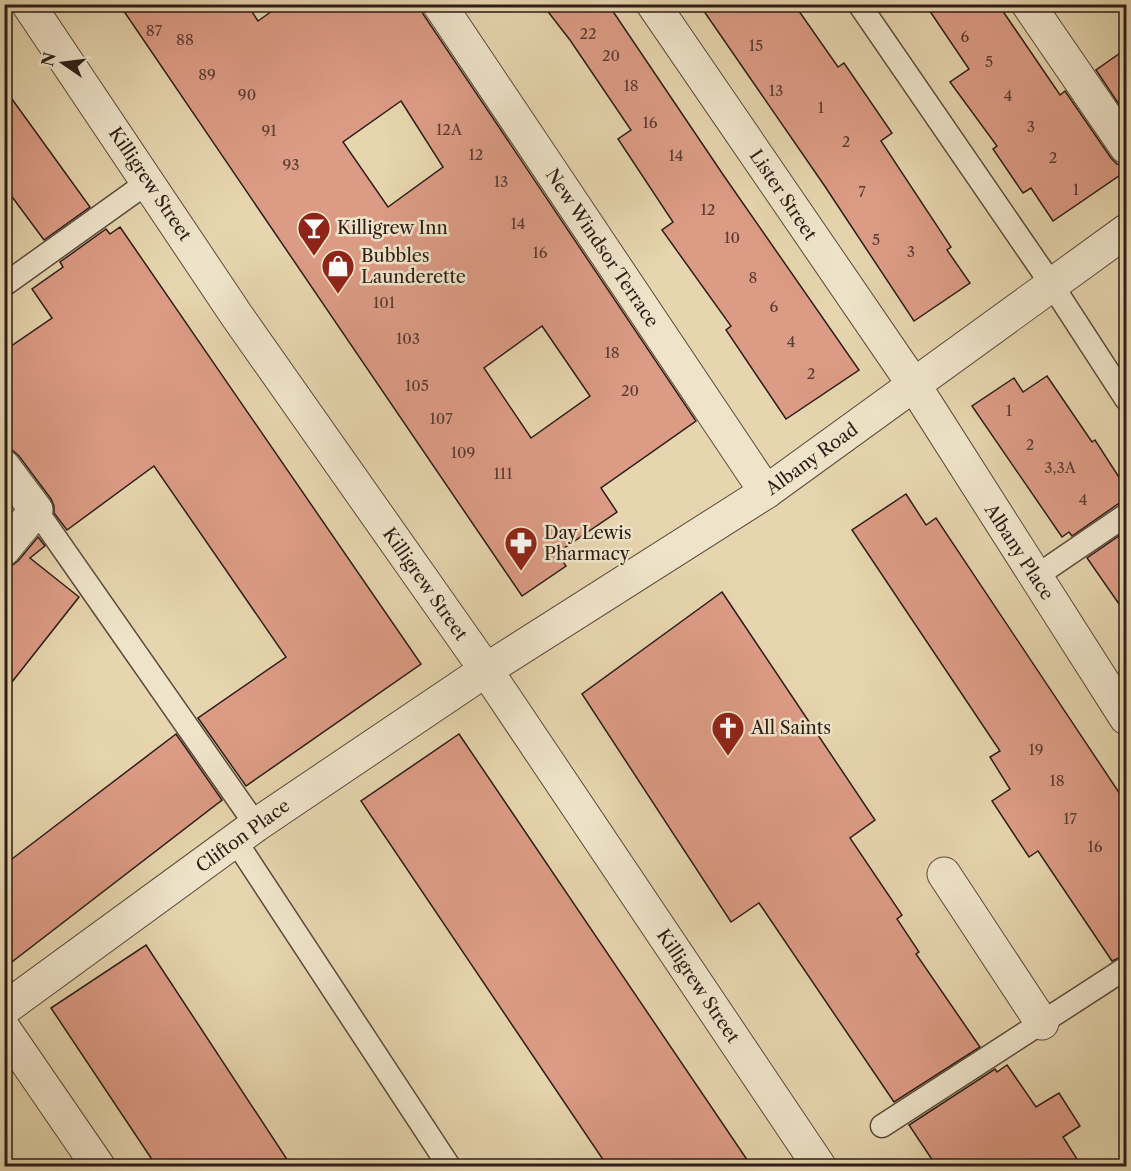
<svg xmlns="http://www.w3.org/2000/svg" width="1131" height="1171" font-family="'Libre Caslon Text',serif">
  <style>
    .building { fill: #dc9b85; stroke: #2d1d16; stroke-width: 1.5; fill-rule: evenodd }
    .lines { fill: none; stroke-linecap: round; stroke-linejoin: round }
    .service-casing { stroke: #5b4b3c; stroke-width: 25 }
    .minor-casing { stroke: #5b4b3c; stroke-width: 35 }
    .tertiary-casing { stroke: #5b4b3c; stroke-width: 35 }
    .service { stroke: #efe4ca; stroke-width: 22 }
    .minor { stroke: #efe4ca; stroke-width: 33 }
    .tertiary { stroke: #efe4ca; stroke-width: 33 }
    .labels { text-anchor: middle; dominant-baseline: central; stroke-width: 5; stroke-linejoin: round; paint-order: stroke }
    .number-label { font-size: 15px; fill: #593c32 }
    .street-label { font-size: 18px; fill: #2d1d16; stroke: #efe4ca }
    .poi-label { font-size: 18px; fill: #2d1d16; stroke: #efe4ca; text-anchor: start }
  </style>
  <rect width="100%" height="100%" fill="#e6d5ae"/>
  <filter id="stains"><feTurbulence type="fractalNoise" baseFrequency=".00333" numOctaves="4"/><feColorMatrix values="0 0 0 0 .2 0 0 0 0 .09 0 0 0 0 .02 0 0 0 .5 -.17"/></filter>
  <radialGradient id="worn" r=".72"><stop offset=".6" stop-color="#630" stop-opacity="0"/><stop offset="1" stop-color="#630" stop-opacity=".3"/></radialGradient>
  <g class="building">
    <path d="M 119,4 L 247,4 L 258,21 L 282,4 L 420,4 L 423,14 L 696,421 L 601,488 L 617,512 L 557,553 L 566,566 L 522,596 ZM 401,101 L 443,167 L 388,207 L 343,142 ZM 542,326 L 590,396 L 531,438 L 484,368 Z"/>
    <path d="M 542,4 L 608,4 L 724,176 L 859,370 L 786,419 L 726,330 L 731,326 L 662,230 L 673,222 L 618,139 L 631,130 L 570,40 Z"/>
    <path d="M 699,4 L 794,4 L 838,67 L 844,63 L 892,133 L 881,141 L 951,247 L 947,250 L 970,283 L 914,321 L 824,185 Z"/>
    <path d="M 925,4 L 998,4 L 1060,95 L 1065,91 L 1111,158 L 1117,164 L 1126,166 L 1126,171 L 1053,221 L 1031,188 L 1023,193 L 993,149 L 997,146 L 950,82 L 969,69 Z"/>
    <path d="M 1126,49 L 1126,115 L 1096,70 Z"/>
    <path d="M 4,88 L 90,207 L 44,240 L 4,186 Z"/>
    <path d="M 120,227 L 421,664 L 246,786 L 198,718 L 286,657 L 154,466 L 67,530 L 54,513 L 54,506 L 51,499 L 19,456 L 12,450 L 4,449 L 4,351 L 52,318 L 32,289 L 63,267 L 60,262 L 106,229 L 110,234 Z"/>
    <path d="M 1047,376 L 1092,442 L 1095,440 L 1126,488 L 1126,502 L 1118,504 L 1072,536 L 1069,532 L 1062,537 L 972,406 L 1014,378 L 1023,392 Z"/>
    <path d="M 906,494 L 926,525 L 936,518 L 1126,803 L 1126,955 L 1112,961 L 1038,851 L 1029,857 L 992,801 L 1010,789 L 990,757 L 1000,751 L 852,530 Z"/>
    <path d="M 1126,531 L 1126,614 L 1087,558 Z"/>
    <path d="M 38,537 L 45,546 L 30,558 L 79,597 L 4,692 L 4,567 L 11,566 L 18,561 Z"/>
    <path d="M 722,592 L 875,820 L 850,838 L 902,915 L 897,919 L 919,952 L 916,954 L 980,1047 L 894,1102 L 759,903 L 731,922 L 582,694 Z"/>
    <path d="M 176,734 L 222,800 L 4,968 L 4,865 Z"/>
    <path d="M 459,734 L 752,1167 L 608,1167 L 361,801 Z"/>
    <path d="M 146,945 L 292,1167 L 157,1167 L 51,1008 Z"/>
    <path d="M 1007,1065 L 1036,1107 L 1059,1093 L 1080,1126 L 1063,1137 L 1082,1167 L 937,1167 L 909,1125 L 995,1069 L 997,1072 Z"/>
  </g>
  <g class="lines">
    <g class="service-casing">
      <g id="service">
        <path d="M 859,4 L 1052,285 L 1126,399"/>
        <path d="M 4,285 L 148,182"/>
        <path d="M 36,510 L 256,825"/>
        <path d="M 1035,577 L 1126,515"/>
        <path d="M 235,840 L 449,1166"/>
        <path d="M 882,1126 L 1126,968"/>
      </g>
    </g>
    <g class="minor-casing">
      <g id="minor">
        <path d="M 439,4 L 766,492"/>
        <path d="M 653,4 L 914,385 L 1126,718"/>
        <path d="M 1028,4 L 1126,147"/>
        <path d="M 4,467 L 36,510 L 4,549"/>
        <path d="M 944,874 L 1042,1023"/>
        <path d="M 4,1009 L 256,825 L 486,670 L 766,492 L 1126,231"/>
        <path d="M 4,1029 L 98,1166"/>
      </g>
    </g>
    <g class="tertiary-casing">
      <path id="tertiary" d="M 28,4 L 237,316 L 486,670 L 819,1166"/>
    </g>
    <use href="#service" class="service"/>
    <use href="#minor" class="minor"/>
    <use href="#tertiary" class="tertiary"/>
  </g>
  <defs>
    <g id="bar-pin" transform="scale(1.725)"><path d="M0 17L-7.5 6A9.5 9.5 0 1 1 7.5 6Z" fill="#8f2418" stroke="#efe4ca"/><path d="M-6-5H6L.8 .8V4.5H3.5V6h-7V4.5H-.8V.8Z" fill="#fff"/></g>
    <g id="shop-pin" transform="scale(1.725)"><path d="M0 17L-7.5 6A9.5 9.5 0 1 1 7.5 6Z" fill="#8f2418" stroke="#efe4ca"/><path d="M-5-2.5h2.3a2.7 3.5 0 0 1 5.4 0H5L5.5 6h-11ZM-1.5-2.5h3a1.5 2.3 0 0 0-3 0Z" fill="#fff"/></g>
    <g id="pharmacy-pin" transform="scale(1.725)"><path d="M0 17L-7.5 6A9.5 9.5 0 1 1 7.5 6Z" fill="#8f2418" stroke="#efe4ca"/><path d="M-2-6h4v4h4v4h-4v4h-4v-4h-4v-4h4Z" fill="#fff"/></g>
    <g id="church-pin" transform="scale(1.725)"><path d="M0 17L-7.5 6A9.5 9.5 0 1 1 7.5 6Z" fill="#8f2418" stroke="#efe4ca"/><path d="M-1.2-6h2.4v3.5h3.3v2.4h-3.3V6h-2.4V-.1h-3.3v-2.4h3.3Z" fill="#fff"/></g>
  </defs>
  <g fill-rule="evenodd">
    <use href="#bar-pin" x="314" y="228"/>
    <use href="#shop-pin" x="338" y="266"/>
    <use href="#pharmacy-pin" x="521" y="543"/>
    <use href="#church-pin" x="728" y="728"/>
  </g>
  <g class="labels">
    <g class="number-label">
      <text x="154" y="30">87</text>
      <text x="588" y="33">22</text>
      <text x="965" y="36">6</text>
      <text x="185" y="39">88</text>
      <text x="756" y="45">15</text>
      <text x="611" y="55">20</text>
      <text x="989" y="61">5</text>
      <text x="207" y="74">89</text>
      <text x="631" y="85">18</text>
      <text x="776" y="90">13</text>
      <text x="247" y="94">90</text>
      <text x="1008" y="95">4</text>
      <text x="821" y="107">1</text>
      <text x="650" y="122">16</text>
      <text x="1031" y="126">3</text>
      <text x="449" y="129">12A</text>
      <text x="269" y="130">91</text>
      <text x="846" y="141">2</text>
      <text x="476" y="154">12</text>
      <text x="676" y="155">14</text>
      <text x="1053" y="157">2</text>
      <text x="291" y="164">93</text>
      <text x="501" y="181">13</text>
      <text x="1076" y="189">1</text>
      <text x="862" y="191">7</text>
      <text x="708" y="209">12</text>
      <text x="518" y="223">14</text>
      <text x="732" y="237">10</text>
      <text x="876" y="239">5</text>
      <text x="911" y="251">3</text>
      <text x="540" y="252">16</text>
      <text x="753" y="277">8</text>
      <text x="384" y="302">101</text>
      <text x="774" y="306">6</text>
      <text x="408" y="338">103</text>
      <text x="791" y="341">4</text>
      <text x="612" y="352">18</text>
      <text x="811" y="373">2</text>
      <text x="417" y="385">105</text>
      <text x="630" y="390">20</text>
      <text x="1009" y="410">1</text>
      <text x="441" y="418">107</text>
      <text x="1030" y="444">2</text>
      <text x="463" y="452">109</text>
      <text x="1060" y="467">3,3A</text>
      <text x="503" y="473">111</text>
      <text x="1083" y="499">4</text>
      <text x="1036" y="749">19</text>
      <text x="1057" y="780">18</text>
      <text x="1070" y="818">17</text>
      <text x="1095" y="846">16</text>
    </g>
    <g class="street-label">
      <text transform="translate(150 184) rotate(56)">Killigrew Street</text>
      <text transform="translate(783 195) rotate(56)">Lister Street</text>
      <text transform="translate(602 248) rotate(56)">New Windsor Terrace</text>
      <text transform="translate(812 459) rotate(-36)">Albany Road</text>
      <text transform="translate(1019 552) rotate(57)">Albany Place</text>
      <text transform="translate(425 584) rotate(55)">Killigrew Street</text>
      <text transform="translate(243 836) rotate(-36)">Clifton Place</text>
      <text transform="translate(698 986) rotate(56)">Killigrew Street</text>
    </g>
    <g class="poi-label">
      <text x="337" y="228">Killigrew Inn</text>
      <text x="361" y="256">Bubbles<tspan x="361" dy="21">Launderette</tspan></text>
      <text x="544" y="533">Day Lewis<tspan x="544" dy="21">Pharmacy</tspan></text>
      <text x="751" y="728">All Saints</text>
    </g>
  </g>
  <rect width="1131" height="1171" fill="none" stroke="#e6d5ae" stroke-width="24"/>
  <rect x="6" y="6" width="1119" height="1159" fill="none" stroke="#2d1d16" stroke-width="3"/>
  <rect x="12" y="12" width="1107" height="1147" fill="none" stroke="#2d1d16" stroke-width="1.5"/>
  <g transform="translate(63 63) rotate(284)" stroke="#efe4ca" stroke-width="4.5" paint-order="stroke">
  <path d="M0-4.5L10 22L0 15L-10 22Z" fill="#2d1d16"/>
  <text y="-9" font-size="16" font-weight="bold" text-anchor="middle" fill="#2d1d16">N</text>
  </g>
  <rect width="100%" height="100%" filter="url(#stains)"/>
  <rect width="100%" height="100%" fill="url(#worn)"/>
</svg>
